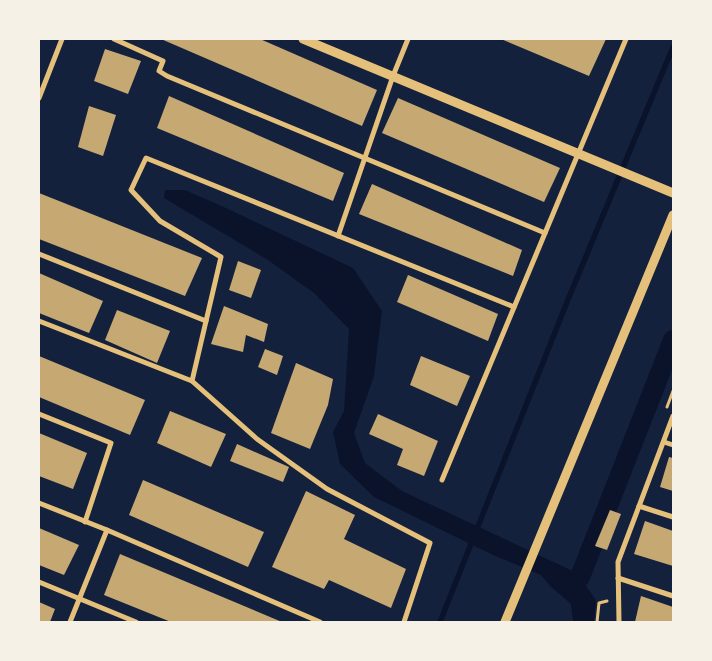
<svg xmlns="http://www.w3.org/2000/svg" width="712" height="661" font-family="Figtree,sans-serif">
  <style>
    .water { fill: #0b132b }
    .lines { fill: none; stroke-linecap: round; stroke-linejoin: round }
    .stream { stroke: #0b132b; stroke-width: 5.5 }
    .canal { stroke: #0b132b; stroke-width: 20 }
    .building { fill: #c6a872 }
    .path { stroke: #e5c07b; stroke-width: 3 }
    .minor { stroke: #e5c07b; stroke-width: 5 }
    .tertiary { stroke: #e5c07b; stroke-width: 9 }
  </style>
  <rect width="100%" height="100%" fill="#14213d"/>
  <path class="water" d="M 165,190 L 185,190 L 226,208 L 353,268 L 382,311 L 374,376 L 354,433 L 365,463 L 402,491 L 577,573 L 596,600 L 594,622 L 573,622 L 571,604 L 550,586 L 541,575 L 493,555 L 374,497 L 340,464 L 333,432 L 344,411 L 349,329 L 314,293 L 268,260 L 164,198 Z"/>
  <g class="lines">
    <path class="stream" d="M 440,622 L 567,302 L 673,47"/>
    <path class="canal" d="M 580,577 L 673,340"/>
  </g>
  <g class="building">
    <path d="M 161,39 L 260,39 L 377,90 L 362,126 Z"/>
    <path d="M 501,39 L 606,39 L 589,76 Z"/>
    <path d="M 105,49 L 141,61 L 128,94 L 94,81 Z"/>
    <path d="M 169,96 L 344,173 L 333,201 L 157,128 Z"/>
    <path d="M 398,98 L 560,168 L 544,202 L 382,133 Z"/>
    <path d="M 89,106 L 116,115 L 103,156 L 78,147 Z"/>
    <path d="M 372,184 L 522,250 L 513,276 L 359,214 Z"/>
    <path d="M 39,193 L 202,258 L 185,296 L 39,239 Z"/>
    <path d="M 238,261 L 261,270 L 251,298 L 229,290 Z"/>
    <path d="M 39,273 L 103,301 L 89,333 L 39,313 Z"/>
    <path d="M 408,275 L 498,314 L 488,341 L 397,302 Z"/>
    <path d="M 224,306 L 268,324 L 264,342 L 246,335 L 243,352 L 211,344 Z"/>
    <path d="M 117,310 L 170,331 L 157,363 L 105,340 Z"/>
    <path d="M 265,349 L 283,356 L 277,375 L 258,367 Z"/>
    <path d="M 39,356 L 145,400 L 130,435 L 39,397 Z"/>
    <path d="M 421,356 L 470,376 L 457,406 L 410,385 Z"/>
    <path d="M 296,363 L 333,379 L 328,405 L 310,449 L 271,433 Z"/>
    <path d="M 170,411 L 226,434 L 211,467 L 157,443 Z"/>
    <path d="M 378,414 L 438,441 L 424,476 L 397,465 L 403,449 L 369,434 Z"/>
    <path d="M 39,433 L 87,453 L 73,489 L 39,476 Z"/>
    <path d="M 237,444 L 289,467 L 283,482 L 230,461 Z"/>
    <path d="M 669,457 L 673,458 L 673,491 L 660,487 Z"/>
    <path d="M 143,480 L 264,532 L 248,567 L 129,515 Z"/>
    <path d="M 306,491 L 355,515 L 344,539 L 406,569 L 391,608 L 329,580 L 324,589 L 272,567 Z"/>
    <path d="M 610,510 L 621,514 L 607,550 L 595,546 Z"/>
    <path d="M 645,521 L 673,531 L 673,566 L 634,554 Z"/>
    <path d="M 39,528 L 79,545 L 64,575 L 39,565 Z"/>
    <path d="M 120,554 L 282,622 L 171,622 L 104,595 Z"/>
    <path d="M 641,596 L 673,607 L 673,622 L 635,622 Z"/>
    <path d="M 39,602 L 55,609 L 50,622 L 39,622 Z"/>
  </g>
  <g class="lines">
    <g class="path">
      <path d="M 667,407 L 673,391"/>
      <path d="M 597,622 L 599,603 L 607,601"/>
    </g>
    <g class="minor">
      <path d="M 114,39 L 163,61 L 159,71 L 167,76 L 545,233"/>
      <path d="M 39,98 L 62,39"/>
      <path d="M 338,236 L 393,76 L 408,39"/>
      <path d="M 39,254 L 206,321"/>
      <path d="M 39,321 L 192,381"/>
      <path d="M 39,414 L 111,443 L 85,522"/>
      <path d="M 664,442 L 673,445"/>
      <path d="M 442,480 L 626,39"/>
      <path d="M 39,503 L 107,530 L 320,622"/>
      <path d="M 639,506 L 673,517"/>
      <path d="M 618,578 L 673,596"/>
      <path d="M 39,582 L 136,622"/>
      <path d="M 70,622 L 107,530"/>
      <path d="M 404,622 L 430,543 L 327,489 L 257,439 L 192,381 L 221,257 L 160,221 L 131,190 L 146,158 L 514,307"/>
      <path d="M 619,622 L 618,562 L 673,416"/>
    </g>
    <g class="tertiary">
      <path d="M 303,39 L 673,193"/>
      <path d="M 505,622 L 673,215"/>
    </g>
  </g>
  <rect width="712" height="661" fill="none" stroke="#f6f1e7" stroke-width="80"/>
</svg>
